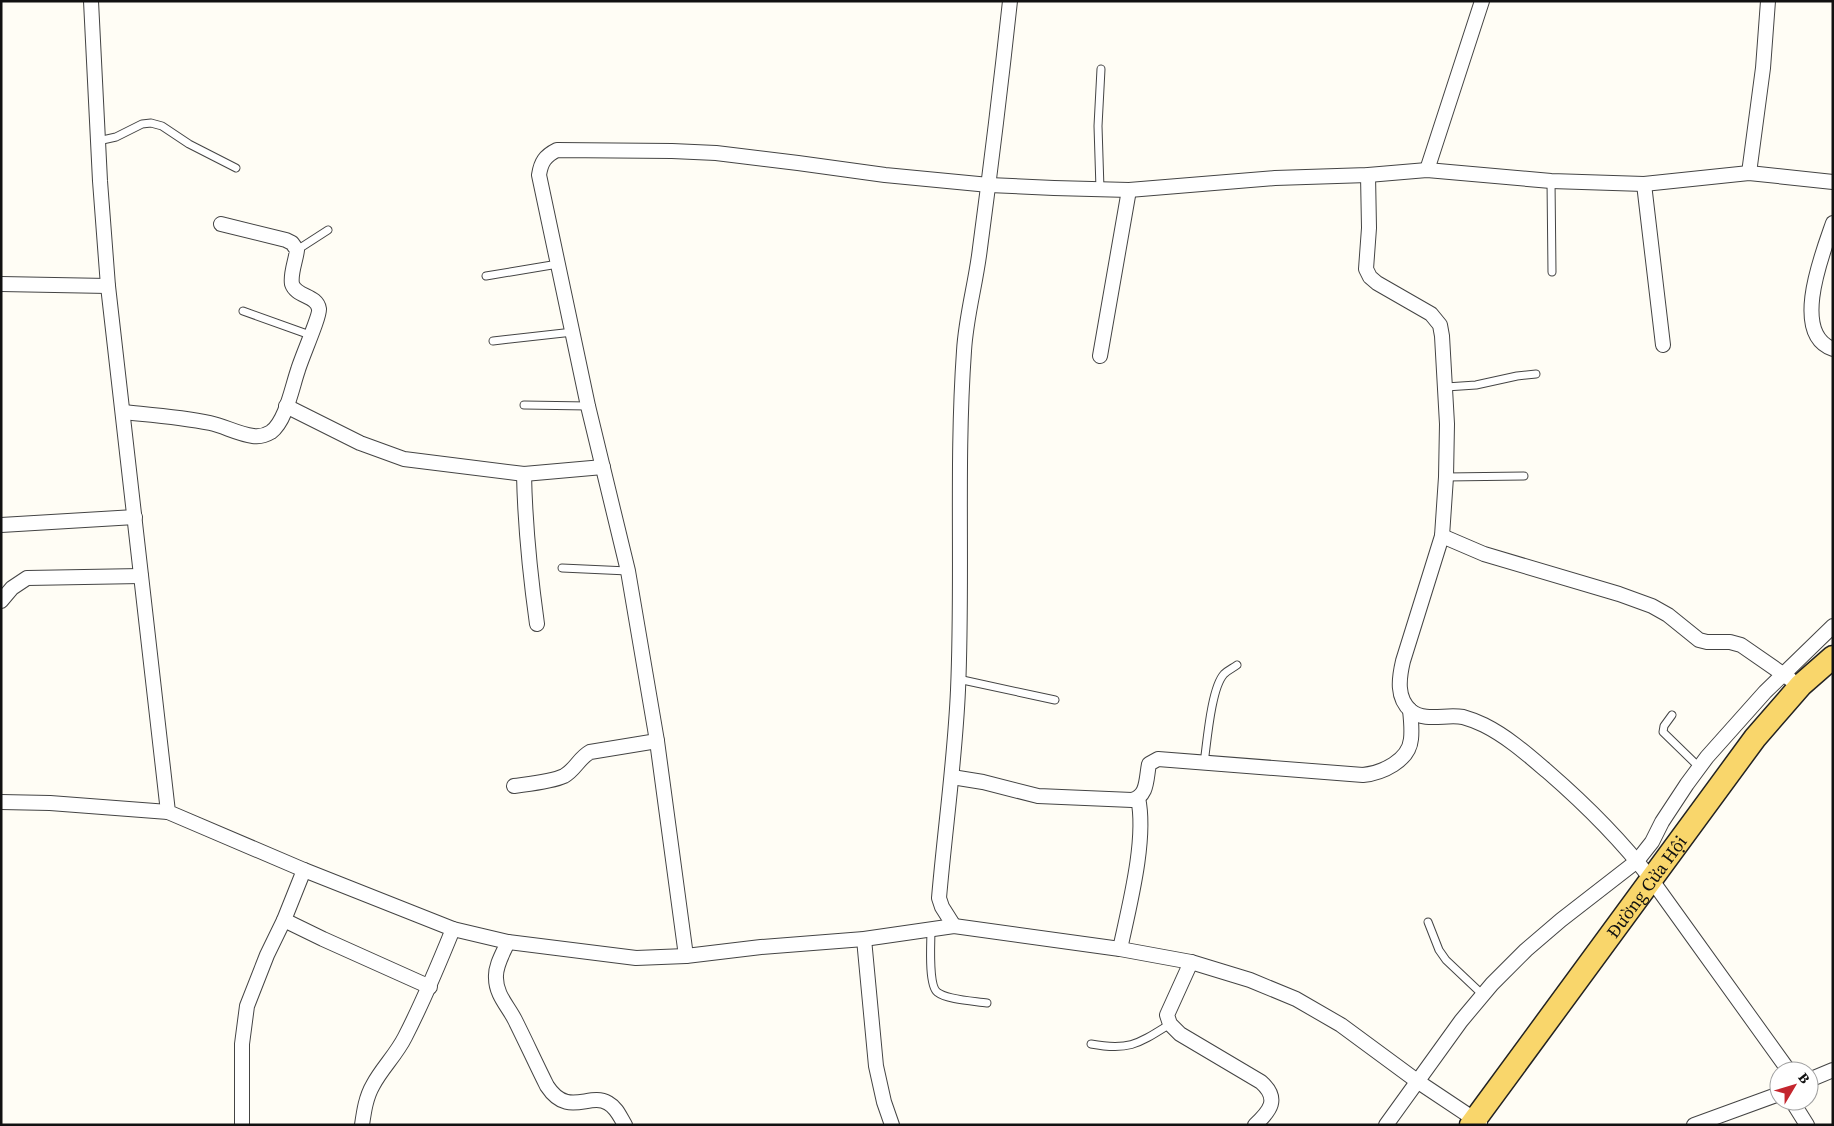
<svg xmlns="http://www.w3.org/2000/svg" width="1834" height="1126" font-family="'Source Serif 4',serif">
  <style>
    .lines { fill: none; stroke-linecap: round; stroke-linejoin: round }
    .service-casing { stroke: #444; stroke-width: 9 }
    .minor-casing { stroke: #444; stroke-width: 16 }
    .primary-casing { stroke: #222; stroke-width: 25 }
    .service { stroke: #fff; stroke-width: 7 }
    .minor { stroke: #fff; stroke-width: 14 }
    .primary { stroke: #f9d66b; stroke-width: 22 }
    .labels { text-anchor: middle; dominant-baseline: central; stroke-width: 5; stroke-linejoin: round; paint-order: stroke }
    .street-label { font-size: 18px; fill: #111; stroke: #fff }
  </style>
  <rect width="100%" height="100%" fill="#fffdf5"/>
  <g class="lines">
    <g class="service-casing">
      <g id="service">
        <path d="M 98,141 L 116,137 L 142,124 L 151,123 L 162,126 L 189,144 L 236,168"/>
        <path d="M 1551,181 L 1552,272"/>
        <path d="M 1100,189 L 1098,126 L 1101,69"/>
        <path d="M 297,250 L 328,230"/>
        <path d="M 486,276 L 558,264"/>
        <path d="M 243,311 L 310,335"/>
        <path d="M 493,341 L 573,332"/>
        <path d="M 1446,387 L 1476,385 L 1517,376 L 1536,374"/>
        <path d="M 524,405 L 588,406"/>
        <path d="M 1446,477 L 1524,476"/>
        <path d="M 562,568 L 628,571"/>
        <path d="M 958,679 L 1055,700"/>
        <path d="M 1672,715 L 1664,726 L 1663,732 L 1699,767"/>
        <path d="M 1204,763 C 1207,743 1211,688 1224,674 C 1228,670 1233,668 1237,665"/>
        <path d="M 1428,922 L 1439,950 L 1446,960 L 1483,995"/>
        <path d="M 931,929 C 931,942 928,984 937,992 C 947,1000 974,1001 987,1003"/>
        <path d="M 1091,1044 C 1129,1051 1138,1044 1170,1024"/>
      </g>
    </g>
    <g class="minor-casing">
      <g id="minor">
        <path d="M 91,1 L 100,181 L 108,286 L 168,812 L 304,870 L 453,929 L 508,942 L 636,958 L 686,956 L 761,947 L 864,939 L 954,926 L 1120,949 L 1191,962 L 1250,980 L 1296,999 L 1341,1025 L 1417,1081 L 1480,1123"/>
        <path d="M 1427,170 L 1482,1"/>
        <path d="M 1749,173 L 1763,68 L 1768,1"/>
        <path d="M 1368,175 L 1369,228 L 1366,269 L 1370,277 L 1377,283 L 1431,314 L 1440,325 L 1442,336 L 1447,424 L 1446,477 L 1442,536 L 1403,661 C 1399,678 1396,698 1411,711 C 1425,722 1446,714 1463,717 C 1470,719 1478,722 1484,725 C 1508,737 1528,755 1548,772 C 1586,805 1621,840 1651,879 L 1789,1071"/>
        <path d="M 1644,184 L 1663,345"/>
        <path d="M 1833,223 C 1823,252 1790,334 1833,349"/>
        <path d="M 1,284 L 108,286"/>
        <path d="M 1100,356 L 1129,190"/>
        <path d="M 286,406 L 360,443 L 404,459 L 524,474 L 603,467"/>
        <path d="M 123,412 C 152,415 181,417 210,423 C 224,426 238,434 253,436 C 259,437 266,435 271,432 C 286,421 292,387 298,370 C 301,359 320,316 319,309 C 317,295 296,297 292,284 C 290,274 296,260 297,250 L 292,243 L 286,240 L 221,224"/>
        <path d="M 524,474 C 525,525 530,574 537,624"/>
        <path d="M 1,525 L 135,517"/>
        <path d="M 1442,536 L 1484,554 L 1619,594 L 1652,606 L 1668,615 L 1699,640 L 1707,642 L 1730,642 L 1741,645 L 1790,679"/>
        <path d="M 1,601 L 12,588 L 27,578 L 141,576"/>
        <path d="M 952,777 L 983,782 L 1038,796 L 1132,800 C 1148,796 1146,779 1149,764 L 1158,759 L 1363,775 C 1382,773 1409,761 1411,739 C 1412,730 1411,719 1410,710"/>
        <path d="M 514,786 C 528,784 551,782 564,776 C 575,770 579,758 590,752 L 657,741"/>
        <path d="M 1,802 L 50,803 L 168,812"/>
        <path d="M 284,920 L 323,939 L 430,987"/>
        <path d="M 954,926 L 942,907 L 939,898 C 945,828 955,760 958,690 C 963,577 956,464 964,351 C 966,316 976,283 980,248 C 991,166 1001,84 1010,1"/>
        <path d="M 864,939 L 876,1066 L 884,1102 L 892,1125"/>
        <path d="M 508,942 C 503,953 495,966 496,978 C 496,995 508,1006 515,1020 C 526,1042 536,1064 547,1086 C 568,1118 589,1092 608,1103 C 617,1108 620,1117 625,1125"/>
        <path d="M 1120,949 C 1129,907 1147,839 1138,798"/>
        <path d="M 686,956 L 657,741 L 628,571 L 588,406 L 539,175 C 541,162 545,156 557,150 L 672,151 L 716,153 L 798,163 L 885,175 L 989,185 L 1054,188 L 1129,190 L 1275,178 L 1368,175 L 1427,170 L 1551,181 L 1644,184 L 1749,173 L 1833,182"/>
        <path d="M 1191,962 L 1167,1015 L 1170,1024 L 1180,1034 L 1261,1082 C 1280,1099 1270,1111 1255,1125"/>
        <path d="M 1809,1080 L 1833,1070"/>
        <path d="M 1792,1101 L 1807,1125"/>
        <path d="M 242,1125 L 242,1044 L 247,1006 L 267,955 L 284,920 L 304,870"/>
        <path d="M 362,1125 C 364,1111 366,1097 373,1085 C 382,1068 396,1055 405,1037 C 423,1002 438,966 453,929"/>
        <path d="M 1386,1125 L 1461,1021 L 1492,984 L 1526,950 L 1561,920 L 1637,861 L 1652,842 L 1662,822 L 1687,784 L 1707,757 L 1765,692 L 1833,626"/>
        <path d="M 1694,1125 L 1779,1094"/>
      </g>
    </g>
    <g class="primary-casing">
      <g id="primary">
        <path id="s1" d="M 1471,1125 L 1755,738 L 1801,685 L 1833,657"/>
      </g>
    </g>
    <use href="#service" class="service"/>
    <use href="#minor" class="minor"/>
    <use href="#primary" class="primary"/>
  </g>
  <g class="labels">
    <g class="street-label">
      <text stroke="none"><textPath href="#s1" startOffset="296">Đường Cửa Hội</textPath></text>
    </g>
  </g>
  <rect width="1834" height="1126" fill="none" stroke="#111111" stroke-width="5"/>
  <g transform="translate(1794 1086) rotate(52)"><circle r="24" fill="#ffffff" stroke="#a0a0a0"/>
  <path d="M0-4L9 19L0 12L-9 19Z" fill="#c4262e"/>
  <text y="-8" font-size="14" font-weight="bold" text-anchor="middle" fill="#111111">B</text>
  </g>
</svg>
